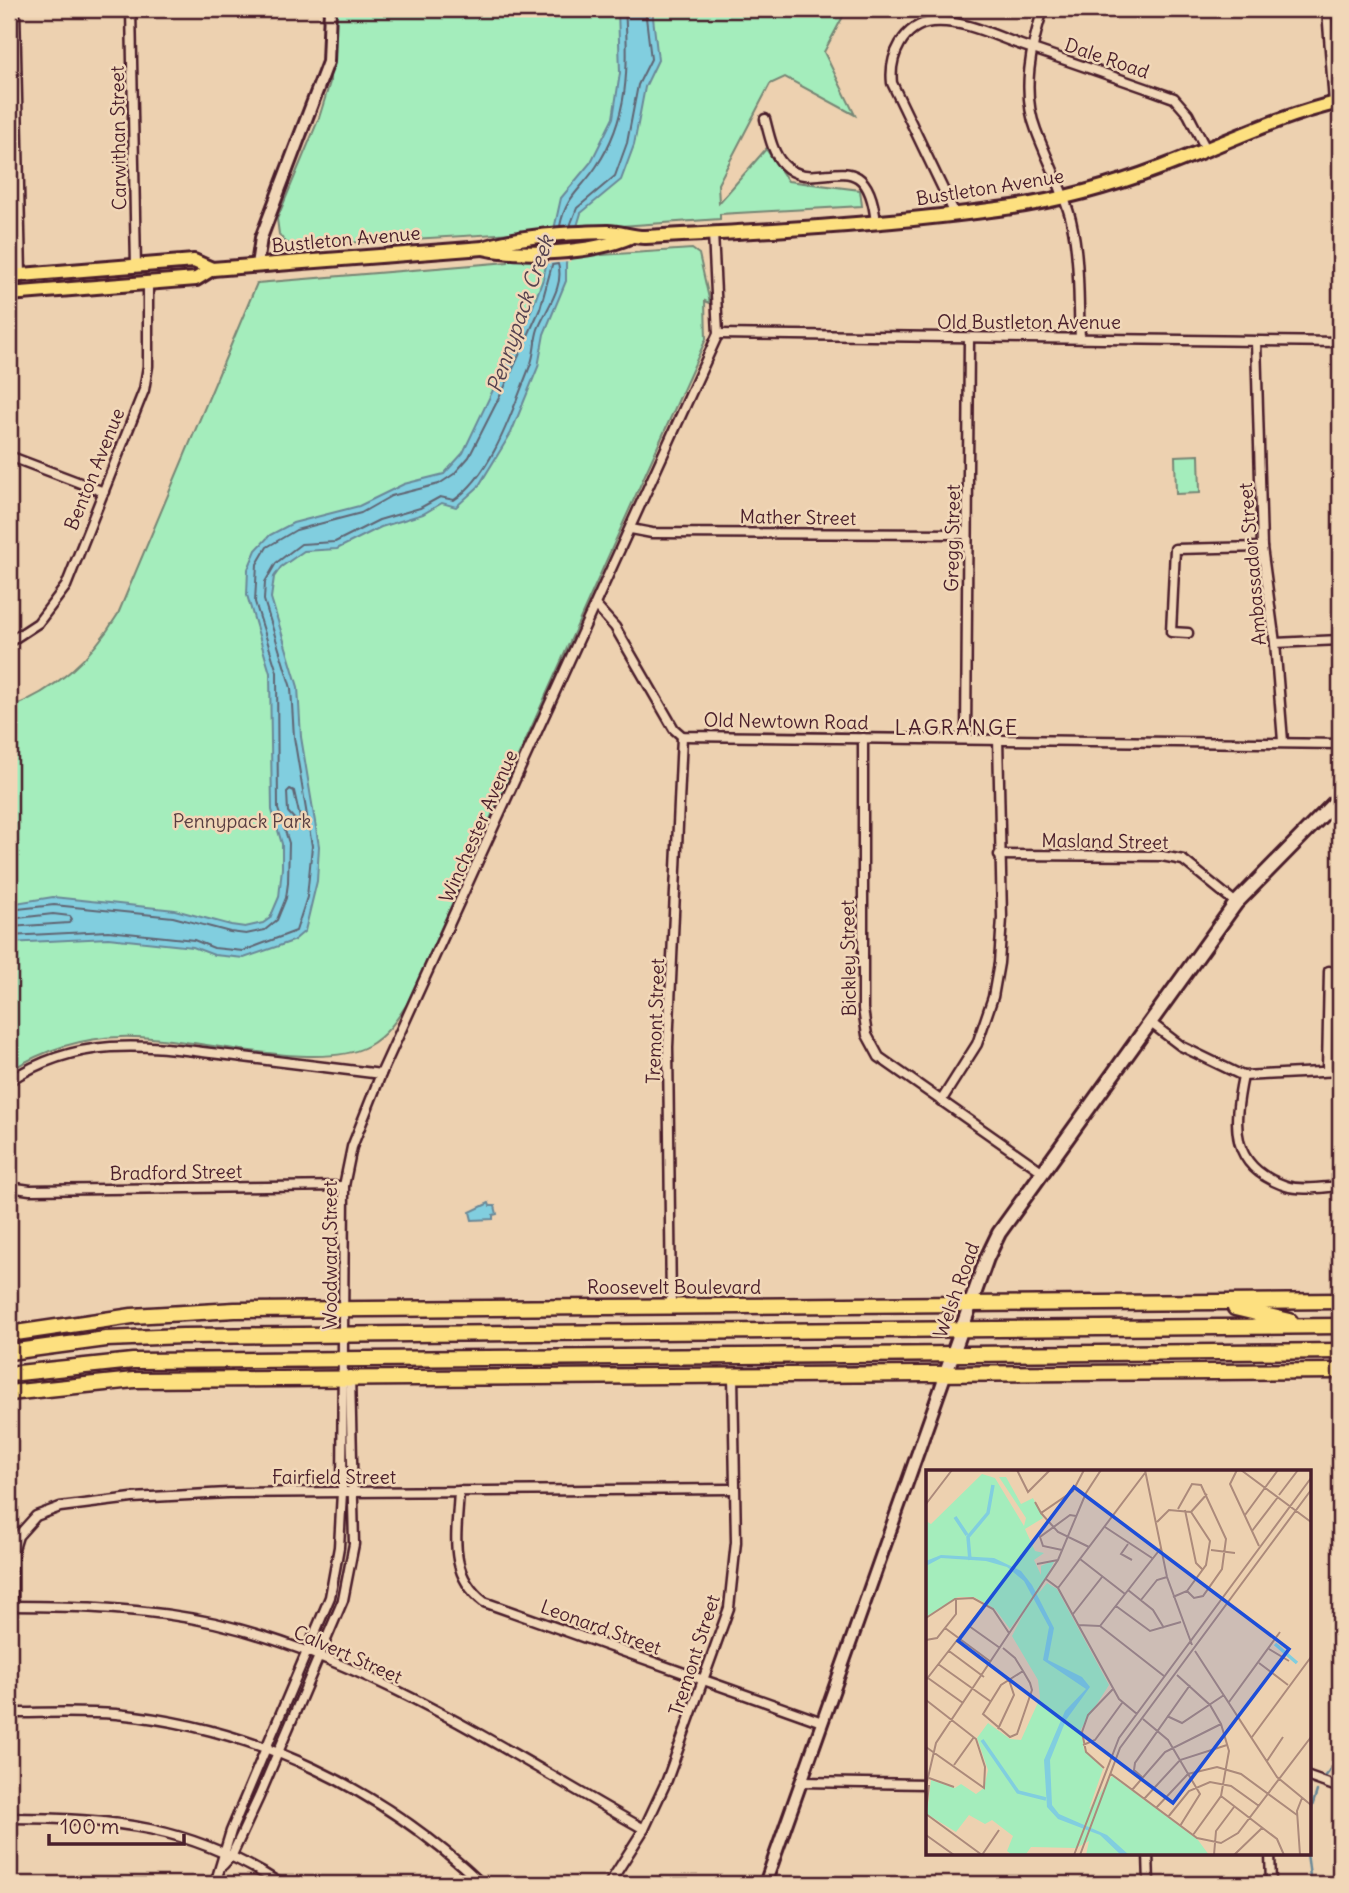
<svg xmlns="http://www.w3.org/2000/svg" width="1349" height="1893" font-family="Delius,sans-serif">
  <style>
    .green { fill: #a4edbc; stroke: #778674; stroke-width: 2 }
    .water { fill: #81cedf; stroke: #6b8897; stroke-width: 2 }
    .pier { fill: #edd1b0 }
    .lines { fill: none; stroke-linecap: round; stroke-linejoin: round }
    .shore { stroke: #606573; stroke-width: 2 }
    .stream { stroke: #6b8897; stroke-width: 2.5 }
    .minor-casing { stroke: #4a1f2b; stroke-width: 13 }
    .tertiary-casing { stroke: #4a1f2b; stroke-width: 16 }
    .secondary-casing { stroke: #4a1f2b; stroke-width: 18 }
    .primary-casing { stroke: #4a1f2b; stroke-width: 18 }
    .trunk-casing { stroke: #4a1f2b; stroke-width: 19 }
    .minor { stroke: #f1d7b8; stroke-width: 8 }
    .tertiary { stroke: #f1d7b8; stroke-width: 10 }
    .secondary { stroke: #f1d7b8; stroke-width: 12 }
    .primary { stroke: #fde080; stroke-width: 12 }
    .trunk { stroke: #fde080; stroke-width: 14 }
    .labels { text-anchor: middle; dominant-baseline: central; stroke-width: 5; stroke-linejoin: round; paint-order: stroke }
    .street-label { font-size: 19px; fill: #4a1f2b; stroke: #f1d7b8 }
    .park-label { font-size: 19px; fill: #583e41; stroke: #f1d7b8 }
    .water-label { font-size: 21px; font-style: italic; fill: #55424f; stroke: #f1d7b8 }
    .neighbourhood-label { font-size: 21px; letter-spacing: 2px; fill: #4a1f2b; stroke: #f1d7b8 }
    .inset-river { fill: none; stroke: #81cedf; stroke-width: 3.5 }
    .inset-road { fill: none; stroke: #ac8a7b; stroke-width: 2 }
    .view { fill: #1d4ed8; fill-opacity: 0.15; stroke: #1d4ed8; stroke-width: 3.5 }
    .inset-edge { fill: none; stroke: #4a1f2b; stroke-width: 3.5 }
  </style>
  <rect width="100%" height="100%" fill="#edd1b0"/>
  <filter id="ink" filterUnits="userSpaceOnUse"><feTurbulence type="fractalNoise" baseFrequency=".0143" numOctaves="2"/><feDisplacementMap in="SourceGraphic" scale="14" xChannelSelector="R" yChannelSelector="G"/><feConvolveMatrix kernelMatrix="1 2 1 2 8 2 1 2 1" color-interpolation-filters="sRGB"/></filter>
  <g filter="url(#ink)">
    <g class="green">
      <path d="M 331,9 L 847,9 L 824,52 L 855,115 L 785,77 L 770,84 L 718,184 L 719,203 L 766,149 L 788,181 L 860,190 L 862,206 L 720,214 L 720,219 L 607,227 L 602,255 L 692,249 L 699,254 L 710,303 L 705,301 L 706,339 L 407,1004 C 396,1021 386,1036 368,1046 C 318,1074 183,1034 120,1037 C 80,1038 42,1051 9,1071 L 9,708 C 57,690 92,657 118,614 L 257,283 L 508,262 L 513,233 L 294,246 L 285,242 L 279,234 L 277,219 L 319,118 L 330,82 Z"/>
      <path d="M 1199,455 L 1200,493 L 1176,494 L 1175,456 Z"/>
    </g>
    <g class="water">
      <path d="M 618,9 L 652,9 L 658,60 L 645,87 L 634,145 L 621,180 L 581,213 L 566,263 L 566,281 L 544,334 L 538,367 L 511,433 L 478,487 L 456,507 L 442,503 L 423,514 L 381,527 L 337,549 L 304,551 L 281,567 L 274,577 L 271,598 L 298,687 L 301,737 L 319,846 L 317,881 L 305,931 L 293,941 L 244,958 L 214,955 L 193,947 L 108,938 L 9,943 L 9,904 L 53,897 L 175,910 L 231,925 L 245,927 L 263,923 L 270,918 L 279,897 L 282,868 L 282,844 L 272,810 L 270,673 L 247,595 L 248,569 L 256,550 L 270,535 L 293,523 L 359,506 L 404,484 L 444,474 L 463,453 L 533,306 L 543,279 L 561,198 L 591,162 L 613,118 L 620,73 Z"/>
      <path d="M 489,1203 L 490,1206 L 495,1206 L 497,1214 L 493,1215 L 493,1219 L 472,1220 L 470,1212 Z"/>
    </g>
    <path class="pier" d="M 582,224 L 570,262 L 542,264 L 549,227 Z"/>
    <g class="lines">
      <g class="shore">
        <path d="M 560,226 C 566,196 580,191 596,167 C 629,119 629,65 625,9"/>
        <path d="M 570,226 L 577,208 L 615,176 L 627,143 L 638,85 L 651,59 L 645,9"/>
        <path d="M 290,789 L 294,791 L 300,818 L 297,822 L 288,812 L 287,792 Z"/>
        <path d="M 9,910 L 54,905 L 173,917 L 230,932 L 246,934 L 265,930 L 277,920 L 286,898 L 288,883 L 289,843 L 278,809 L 277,672 L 255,602 L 257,564 L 267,547 L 296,530 L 361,513 L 391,496 L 439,484 L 454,474 L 469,457 L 505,386 L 540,309 L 552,265 L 558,264 C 565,286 546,309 538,329 C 534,341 535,354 530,366 C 513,408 493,474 454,500 L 440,497 L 420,508 L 379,520 L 335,542 L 301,544 L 276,563 L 265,582 L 264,600 L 291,688 L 294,737 L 312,846 L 307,897 L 296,931 L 243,951 L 214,948 L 194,940 L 108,931 L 9,936"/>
        <path d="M 9,919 L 53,914 L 70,916 L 72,919 L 69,923 L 9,927"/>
      </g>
      <g class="stream">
        <path d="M 1325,1777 L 1340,1757"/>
        <path d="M 1309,1816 L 1317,1791"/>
        <path d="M 1307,1853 L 1311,1884"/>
      </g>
      <g class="minor-casing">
        <g id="minor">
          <path d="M 15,9 L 21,275"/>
          <path d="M 131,9 L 136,267"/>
          <path d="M 1043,9 C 1031,47 1021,91 1036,130 C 1047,160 1063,189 1071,220 C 1080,258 1078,299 1080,338"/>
          <path d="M 1321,9 L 1340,11"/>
          <path d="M 1327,10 L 1334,103"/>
          <path d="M 765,119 C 769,134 772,152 783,164 C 816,199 867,134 876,223"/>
          <path d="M 955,214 L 892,83 C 889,57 903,25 932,22 C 962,19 993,35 1021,45 C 1072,62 1123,80 1174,98 L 1188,114 L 1206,149"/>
          <path d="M 718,334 L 1340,342"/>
          <path d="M 1256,342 L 1262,547 L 1275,643 L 1283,741"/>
          <path d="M 9,456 L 104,492"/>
          <path d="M 631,529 L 652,533 L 966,534"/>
          <path d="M 596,606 L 615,627 L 674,729 L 682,736 L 1340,744"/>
          <path d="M 1188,633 L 1171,632 L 1175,549 L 1262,547"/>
          <path d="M 9,642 L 38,623 L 66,586 L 144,390 L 148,366 L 148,283"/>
          <path d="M 1275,643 L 1340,640"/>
          <path d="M 863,738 L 863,1009 L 867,1035 L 879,1057 L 1043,1172"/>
          <path d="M 966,738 L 969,338"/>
          <path d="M 999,855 L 1162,856 L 1183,860 L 1236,903"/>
          <path d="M 1151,1023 L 1181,1046 L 1243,1076 L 1340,1071"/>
          <path d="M 1327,1071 L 1329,971"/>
          <path d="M 1243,1076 C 1233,1125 1229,1167 1286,1186 C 1301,1191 1324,1187 1340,1186"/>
          <path d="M 9,1081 C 85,1031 158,1047 243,1057 C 289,1063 335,1068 381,1074"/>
          <path d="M 941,1101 L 977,1044 L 993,997 L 999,963 L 1002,918 L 998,738"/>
          <path d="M 9,1187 L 30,1190 L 344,1186"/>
          <path d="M 671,1307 L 668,1047 L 682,736"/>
          <path d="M 459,1491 C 457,1534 447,1573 484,1602 L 822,1722"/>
          <path d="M 9,1606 C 78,1606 147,1608 215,1623 C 370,1659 507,1752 644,1829"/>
          <path d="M 13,1606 L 13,1552 L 18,1536 L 36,1516 L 60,1507 L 132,1498 L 228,1493 L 733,1489"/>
          <path d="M 9,1713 C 44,1713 80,1711 116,1714 C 255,1727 382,1789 482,1884"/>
          <path d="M 1309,1777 L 1337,1787 L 1340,1785"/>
          <path d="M 801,1782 L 927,1784"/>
          <path d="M 9,1818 C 114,1818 191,1826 281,1884"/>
          <path d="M 1148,1853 L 1149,1884"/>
          <path d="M 1270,1853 L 1271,1884"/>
          <path d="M 223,1865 L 232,1855 L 259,1797 L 343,1600 L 354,1544 L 350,1375"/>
          <path d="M 215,1884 L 231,1831 L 330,1597 L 339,1547 L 342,1492 L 344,1186 L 352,1147 L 381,1074 L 718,334 L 713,233"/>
          <path d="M 609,1884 L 644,1829 L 667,1780 L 729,1608 L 736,1542 L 733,1375"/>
        </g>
      </g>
      <g class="tertiary-casing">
        <g id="tertiary">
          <path d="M 257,265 L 261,238 L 328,62 L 330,9"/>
          <path d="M 765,1884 L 946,1373"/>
        </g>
      </g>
      <g class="secondary-casing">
        <path id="secondary" d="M 946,1373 L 987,1258 L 999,1233 L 1236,903 L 1340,797"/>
      </g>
      <g class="primary-casing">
        <g id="primary">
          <path d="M 483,248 C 522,257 593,253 630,237"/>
          <path d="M 9,276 L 194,261 L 212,269"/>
          <path d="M 9,294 L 196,279 L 212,269 L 483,248 C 522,235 567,233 608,232 C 620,232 632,237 644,237 C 762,231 881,225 998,209 C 1054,202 1109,187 1162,167 C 1221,145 1278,116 1340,102"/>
        </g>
      </g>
      <g class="trunk-casing">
        <g id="trunk">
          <path d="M 1235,1308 L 1290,1321"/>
          <path d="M 9,1334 L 132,1316 L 235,1310 L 1340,1301"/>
          <path d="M 9,1352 L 106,1339 L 183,1336 L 1340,1326"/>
          <path d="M 9,1374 L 133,1361 L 1340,1351"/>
          <path d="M 9,1393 L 134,1380 L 1340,1371"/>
        </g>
      </g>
      <use href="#minor" class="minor"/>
      <use href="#tertiary" class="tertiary"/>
      <use href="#secondary" class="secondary"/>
      <use href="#primary" class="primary"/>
      <use href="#trunk" class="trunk"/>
    </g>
  </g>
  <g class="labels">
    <g class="street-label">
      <text transform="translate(1107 58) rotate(19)">Dale Road</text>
      <text transform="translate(118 138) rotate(-91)">Carwithan Street</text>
      <text transform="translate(990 187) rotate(-9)">Bustleton Avenue</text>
      <text transform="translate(346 239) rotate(-5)">Bustleton Avenue</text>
      <text x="1029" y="322">Old Bustleton Avenue</text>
      <text transform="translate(94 469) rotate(-68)">Benton Avenue</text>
      <text transform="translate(798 517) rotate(1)">Mather Street</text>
      <text transform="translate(952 538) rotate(-89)">Gregg Street</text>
      <text transform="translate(1252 564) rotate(-95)">Ambassador Street</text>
      <text transform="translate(786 721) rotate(1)">Old Newtown Road</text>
      <text transform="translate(478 826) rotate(-66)">Winchester Avenue</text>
      <text transform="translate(1105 841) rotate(1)">Masland Street</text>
      <text transform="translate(848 958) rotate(-91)">Bickley Street</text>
      <text transform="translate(655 1021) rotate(-88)">Tremont Street</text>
      <text transform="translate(176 1172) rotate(-1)">Bradford Street</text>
      <text transform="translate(330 1255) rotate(-90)">Woodward Street</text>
      <text x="674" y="1287">Roosevelt Boulevard</text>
      <text transform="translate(956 1290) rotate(-70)">Welsh Road</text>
      <text x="334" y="1477">Fairfield Street</text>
      <text transform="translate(601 1627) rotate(20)">Leonard Street</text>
      <text transform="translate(348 1654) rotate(24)">Calvert Street</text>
      <text transform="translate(694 1655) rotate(-72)">Tremont Street</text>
    </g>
    <g class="park-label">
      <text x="242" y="821">Pennypack Park</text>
    </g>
    <g class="water-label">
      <text transform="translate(520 314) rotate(-71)">Pennypack Creek</text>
    </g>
    <g class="neighbourhood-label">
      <text x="957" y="727">LAGRANGE</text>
    </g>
  </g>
  <g transform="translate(926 1470)">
    <rect width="385" height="385" fill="#edd1b0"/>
    <path d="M 56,4 L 69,8 L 98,56 L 100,48 L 73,7 L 80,7 L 95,34 L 107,28 L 117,48 L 99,59 L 109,81 L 118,83 L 108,90 L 115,105 L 115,96 L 129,90 L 112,124 L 121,113 L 131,119 L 183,215 L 155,259 L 158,280 L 177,299 L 163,339 L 186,306 L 272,370 L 283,385 L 160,385 L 163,371 L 150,378 L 105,377 L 100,384 L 86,385 L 81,381 L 87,366 L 66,350 L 59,354 L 43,345 L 30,362 L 1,344 L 5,310 L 29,318 L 35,314 L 50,324 L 58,318 L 62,300 L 51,268 L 62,253 L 84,269 L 95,270 L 114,228 L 112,210 L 86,166 L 103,133 L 84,159 L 69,139 L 48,127 L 32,127 L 0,147 L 0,51 L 5,54 Z" fill="#a4edbc"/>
    <path d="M 15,85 L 68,88 L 95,101 L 106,115 L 128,158 L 122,190 L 156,207 L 164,217 L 140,250 L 124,290 L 126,335 L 133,344 L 181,365 L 203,385 L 195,385 L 174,365 L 132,349 L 121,337 L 118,290 L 139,241 L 160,219 L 117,190 L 123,157 L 98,111 L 81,97 L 60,91 L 15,88 L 0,96 L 0,91 Z" fill="#81cedf"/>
    <path class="inset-river" d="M 29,47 L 41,65M 44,90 L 42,67 L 62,43 L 67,15M 349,174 L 371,193M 56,270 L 92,322 L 120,329"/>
    <path class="inset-road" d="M 91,0 L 102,22 L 124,0M 219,0 L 241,107 L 266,175M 311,0 L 304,14 L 333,76M 315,0 L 385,52M 353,25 L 372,0M 109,32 L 115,43 L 147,21 L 158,0M 0,34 L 26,0M 252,39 L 266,14 L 275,15 L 300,69 L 296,99 L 277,126 L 268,128 L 261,121M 259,40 L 270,93 L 276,99M 265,42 L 281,24M 115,43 L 132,62 L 163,77M 319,45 L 352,0M 231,52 L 243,40 L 265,42 L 284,71 L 280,95 L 261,121 L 247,127M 179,57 L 226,88M 326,61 L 352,27M 202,74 L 195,84 L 206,90M 136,80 L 117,76 L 114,67 L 144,45 L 150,46M 285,80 L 309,83M 154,89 L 199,124M 111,94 L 132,90M 120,109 L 132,118 L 193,229 L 211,244M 132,118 L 219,3M 202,120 L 227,140 L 238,158M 215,130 L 231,110 L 241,107M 190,136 L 224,161 L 255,152M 147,144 L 176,107M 0,148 L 29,129 L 47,128 L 67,139 L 83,163M 152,155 L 174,156 L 235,78M 43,156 L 74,178M 174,156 L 238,206M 19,158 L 65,192M 0,170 L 11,168 L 30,144 L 30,130M 77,178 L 89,188 L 97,201 L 104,213 L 106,220 L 91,264 L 84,267 L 57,244 L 75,215 L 97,201M 343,179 L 363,191M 23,181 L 58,207M 269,181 L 351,307 L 385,335M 333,193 L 362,215M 12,194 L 64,231M 251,205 L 284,235 L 295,254 L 303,281 L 295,326 L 267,365M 2,208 L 37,233M 0,210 L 60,133M 0,230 L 50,269 L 59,297 L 58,318 L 0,277M 303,232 L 354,162M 241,246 L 256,253 L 298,225M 217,249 L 242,270 L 274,324 L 254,356M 72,259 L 88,225 L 83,210M 326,267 L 385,187M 157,275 L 169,270 L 196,233M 341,291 L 357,267M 28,295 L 48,267M 178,298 L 160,282 L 156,262 L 162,245 L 187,219M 185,304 L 271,368 L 295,373 L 312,363 L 385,267M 216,307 L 208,300 L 209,293 L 264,215M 3,308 L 28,317M 0,316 L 10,273 L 132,90 L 160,23 L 175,0M 206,320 L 239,282 L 295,254M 295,326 L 351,369 L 358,385M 218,329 L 254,290 L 301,275M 230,338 L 262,304 L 291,297 L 315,304 L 371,345M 0,341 L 3,315M 0,344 L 56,385M 242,347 L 263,321 L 284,312 L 305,316 L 333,336M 0,365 L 28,385M 56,385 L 73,360M 148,385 L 193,268 L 385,8M 154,385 L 194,278 L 385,20M 288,385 L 290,361 L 308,337M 308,385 L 336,358M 374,385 L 371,341 L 376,328"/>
    <path class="view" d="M 148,17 L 363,179 L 247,333 L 32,171 Z"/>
    <rect width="385" height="385" class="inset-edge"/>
  </g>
  <rect width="1349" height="1893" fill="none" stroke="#f1d7b8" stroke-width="35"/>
  <rect x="18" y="18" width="1314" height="1858" fill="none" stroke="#4a1f2b" stroke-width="2.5" filter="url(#ink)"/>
  <path d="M49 1834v10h135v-10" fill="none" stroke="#4a1f2b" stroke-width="3.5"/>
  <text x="60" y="1834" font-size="21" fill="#4a1f2b" stroke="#f1d7b8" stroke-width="5" paint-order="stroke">100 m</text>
</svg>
